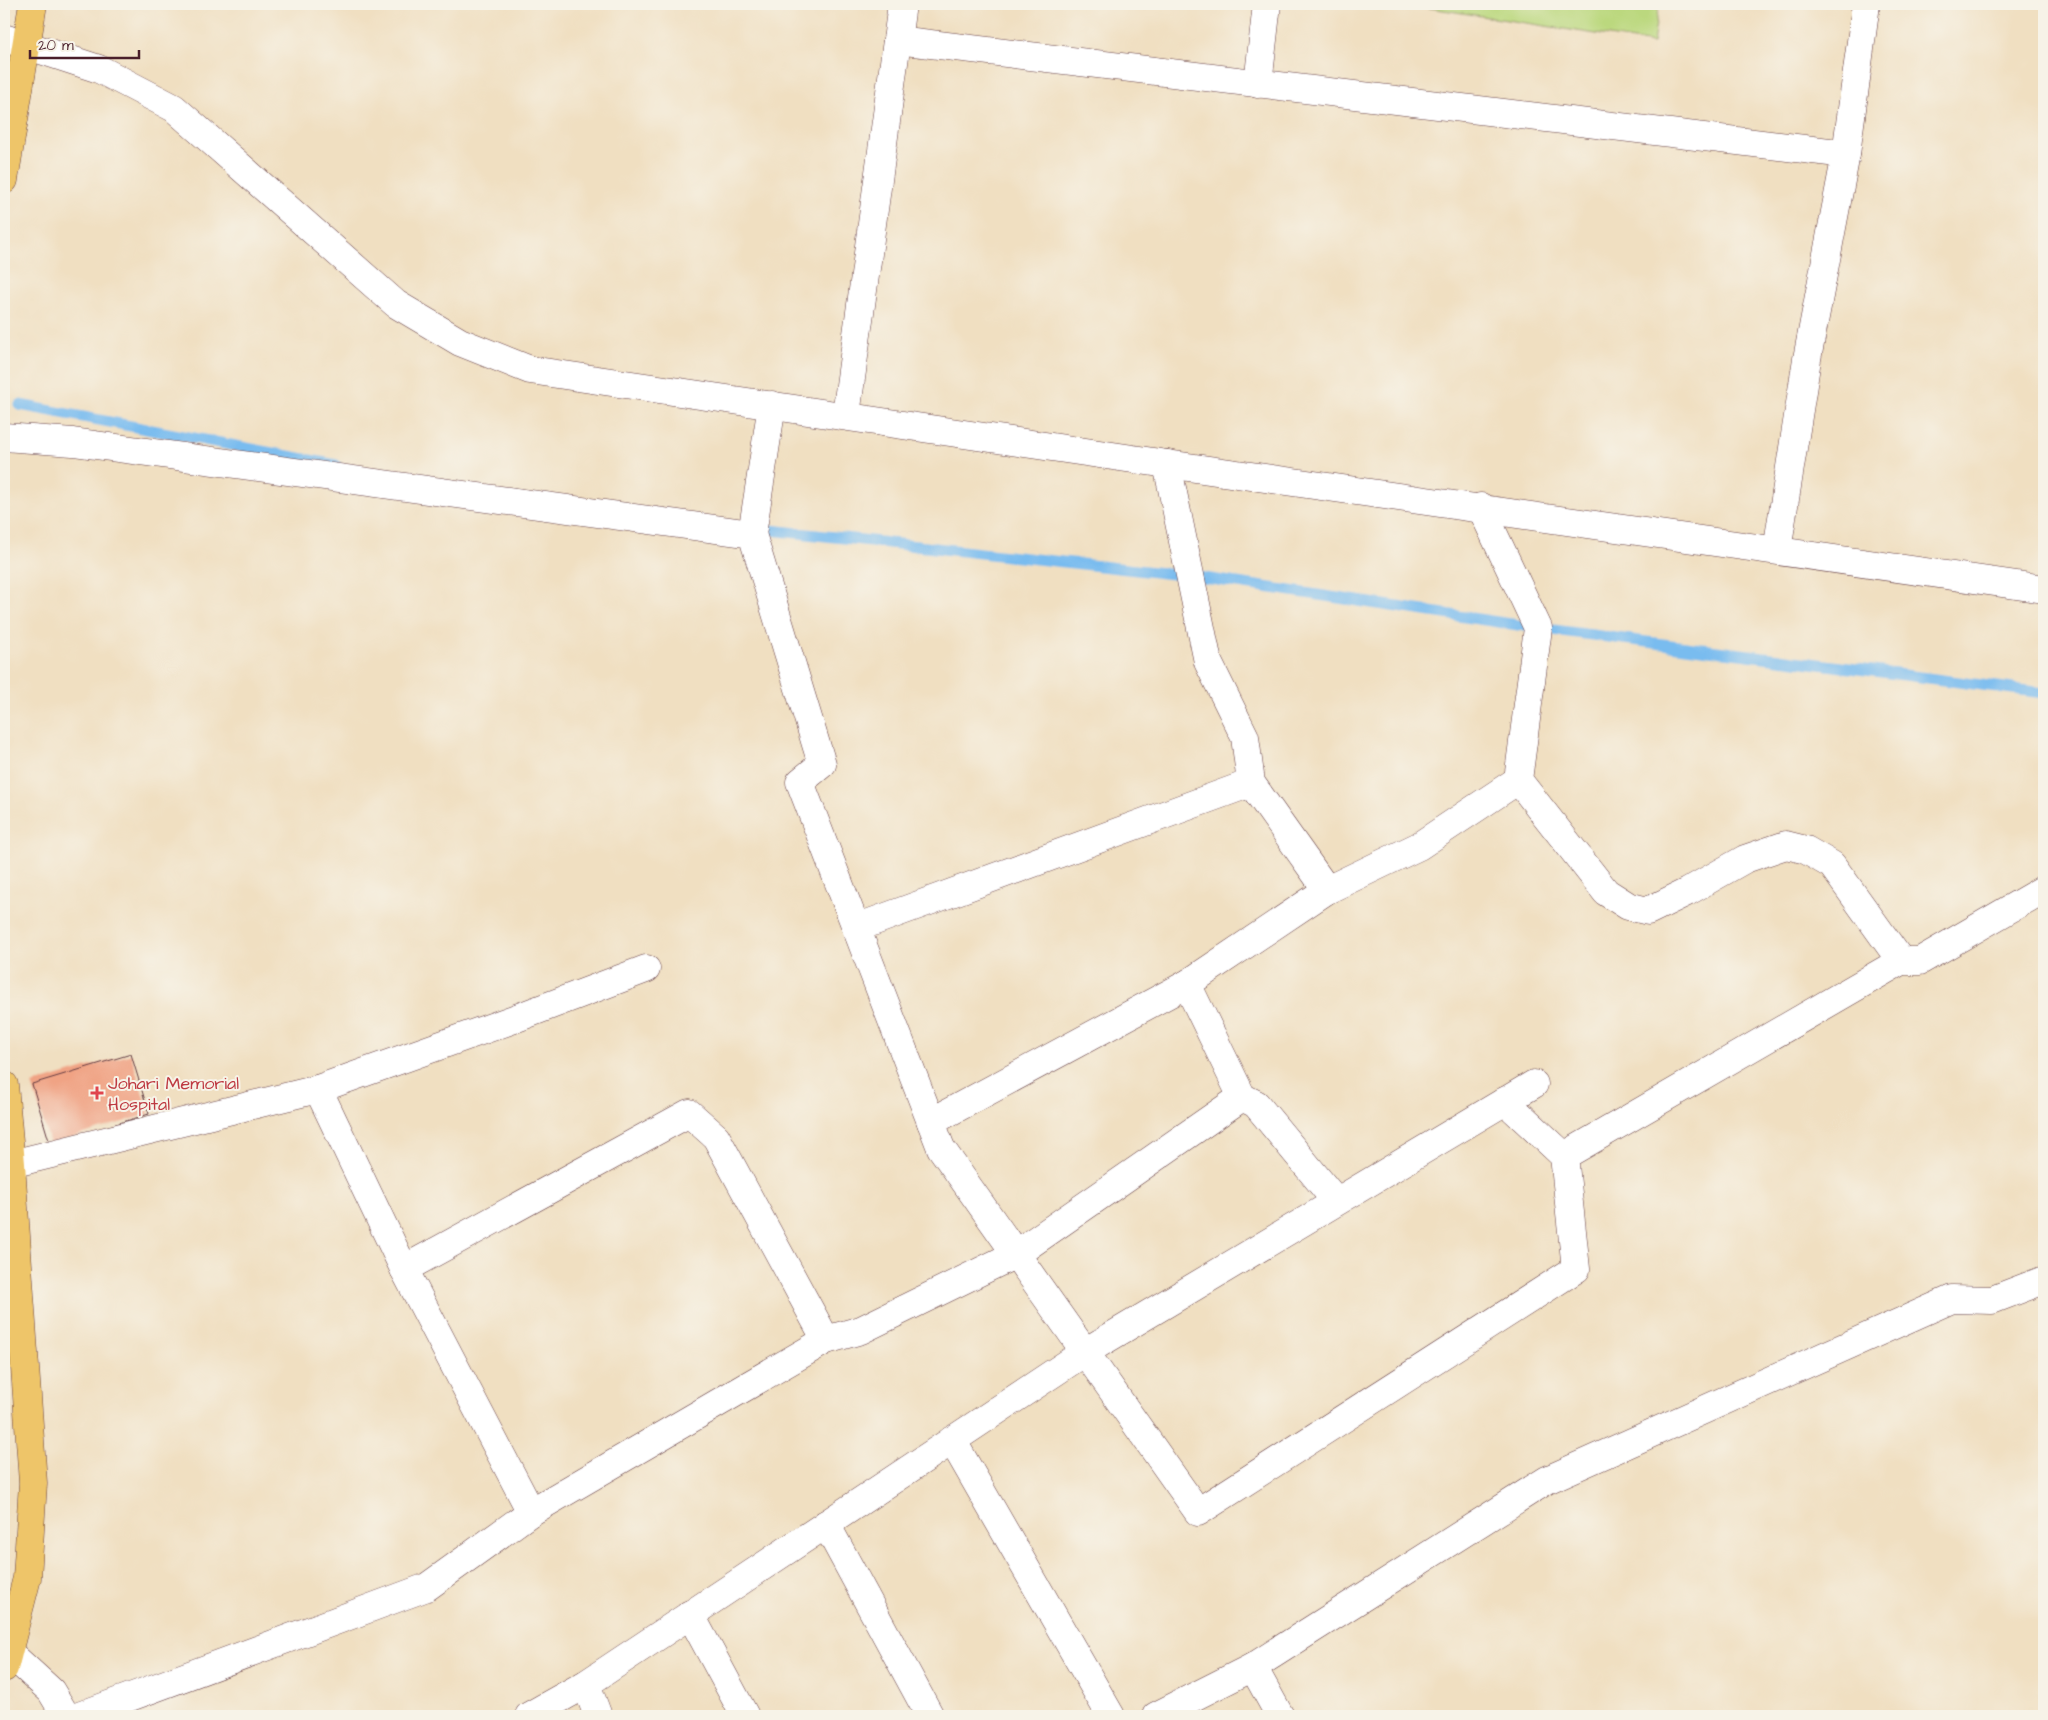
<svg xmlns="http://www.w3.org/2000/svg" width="2048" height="1720" font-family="'Architects Daughter',sans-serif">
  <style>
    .green { fill: #bbd87e; stroke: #827c54 }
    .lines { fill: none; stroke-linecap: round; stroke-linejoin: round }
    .stream { stroke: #79bcef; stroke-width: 11 }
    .building { fill: #f0a384 }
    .street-casing { stroke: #633c42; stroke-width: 29 }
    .primary-casing { stroke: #633c42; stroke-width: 29 }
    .street { stroke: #fff; stroke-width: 28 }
    .primary { stroke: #eec569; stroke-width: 28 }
    .health-dot { fill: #e0444e; stroke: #f7f3e8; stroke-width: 2 }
    .labels { text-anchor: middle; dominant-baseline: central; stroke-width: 4; stroke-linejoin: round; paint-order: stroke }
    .health-label { font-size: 18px; fill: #be3a42; stroke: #f7f3e8; text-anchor: start }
  </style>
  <rect width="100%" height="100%" fill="#f7f3e8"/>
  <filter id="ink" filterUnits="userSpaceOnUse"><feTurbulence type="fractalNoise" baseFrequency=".02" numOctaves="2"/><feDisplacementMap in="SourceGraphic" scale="10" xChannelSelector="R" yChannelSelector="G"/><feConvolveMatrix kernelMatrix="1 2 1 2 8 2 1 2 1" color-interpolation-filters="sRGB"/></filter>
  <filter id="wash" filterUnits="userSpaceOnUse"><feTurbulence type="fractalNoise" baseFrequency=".0096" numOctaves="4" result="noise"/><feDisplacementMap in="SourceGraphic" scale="20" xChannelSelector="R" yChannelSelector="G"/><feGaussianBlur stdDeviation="1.12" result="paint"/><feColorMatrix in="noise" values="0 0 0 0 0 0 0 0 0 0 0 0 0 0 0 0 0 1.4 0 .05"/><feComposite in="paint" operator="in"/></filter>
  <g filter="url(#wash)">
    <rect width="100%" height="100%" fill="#f0dfc1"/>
    <path class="green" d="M 1405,4 L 1659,4 L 1653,43 Z"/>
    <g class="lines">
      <g class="stream">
        <path d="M 20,405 L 336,465"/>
        <path d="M 752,528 L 1191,576 L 1538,628 L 2044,693"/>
      </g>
    </g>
    <g id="blocks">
      <path class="building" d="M 131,1054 L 149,1114 L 50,1144 L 32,1084 Z"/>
    </g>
  </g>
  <g filter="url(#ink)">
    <use href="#blocks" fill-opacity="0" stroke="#633c42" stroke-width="1"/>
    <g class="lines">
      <g class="street-casing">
        <g id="street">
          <path d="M 4,38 L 99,69 L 174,108 L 396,304 L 460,342 L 530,370 L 1167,464 L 2044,589"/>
          <path d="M 897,40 L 1846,154"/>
          <path d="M 1258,84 L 1267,4"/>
          <path d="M 846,415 L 902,4"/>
          <path d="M 4,437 L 73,442 L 752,534 L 822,764 L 800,782 L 941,1148 L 1198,1512 L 1576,1269 L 1564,1156 L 1505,1101"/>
          <path d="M 1167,464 L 1208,662 L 1245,737 L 1251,783 L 1327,890"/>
          <path d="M 1481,507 L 1538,628 L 1518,780 L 1606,892 L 1628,906 L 1648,911 L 1687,892 L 1745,859 L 1786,845 L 1806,850 L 1832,865 L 1901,961"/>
          <path d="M 752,534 L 772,405"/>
          <path d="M 1777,550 L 1807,359 L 1846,154 L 1866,4"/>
          <path d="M 856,928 L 1251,783"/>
          <path d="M 1187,984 L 1242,1097 L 1256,1104 L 1336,1201"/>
          <path d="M 318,1089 L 404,1269 L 531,1512"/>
          <path d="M 931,1122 L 1187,984 L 1327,890 L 1419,846 L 1518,780"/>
          <path d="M 1564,1156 L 1901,961 L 1920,961 L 2044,889"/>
          <path d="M 11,1164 L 318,1089 L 514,1019 L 646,969"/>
          <path d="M 404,1269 L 689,1113 L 716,1137 L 826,1340"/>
          <path d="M 952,1440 L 1111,1716"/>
          <path d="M 826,1524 L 930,1716"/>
          <path d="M 690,1614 L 745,1716"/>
          <path d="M 4,1648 L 51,1691 L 66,1716"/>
          <path d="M 1253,1667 L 1280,1716"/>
          <path d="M 586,1684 L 598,1716"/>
          <path d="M 79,1716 L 427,1587 L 531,1512 L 826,1340 L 861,1330 L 1016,1254 L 1242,1097"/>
          <path d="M 529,1716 L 586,1684 L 1085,1352 L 1534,1084"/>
          <path d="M 1156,1716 L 1253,1667 L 1547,1480 L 1952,1299 L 1992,1300 L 2044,1280"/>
        </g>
      </g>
      <g class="primary-casing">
        <g id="primary">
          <path d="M 4,180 L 33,4"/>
          <path d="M 4,1085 L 11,1164 L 33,1483 L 27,1578 L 4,1668"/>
        </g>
      </g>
      <use href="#street" class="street"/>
      <use href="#primary" class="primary"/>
    </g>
  </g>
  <path class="health-dot" d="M94.5 1085.5h5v5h5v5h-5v5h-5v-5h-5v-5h5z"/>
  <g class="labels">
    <g class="health-label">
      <text x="108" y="1083">Johari Memorial<tspan x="108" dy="21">Hospital</tspan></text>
    </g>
  </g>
  <rect width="2048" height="1720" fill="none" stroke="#f7f3e8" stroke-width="20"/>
  <path d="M30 50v8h109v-8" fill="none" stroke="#4a1f2b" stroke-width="2.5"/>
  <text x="38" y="50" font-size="15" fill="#4a1f2b" stroke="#f7f3e8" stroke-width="4" paint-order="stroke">20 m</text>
</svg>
